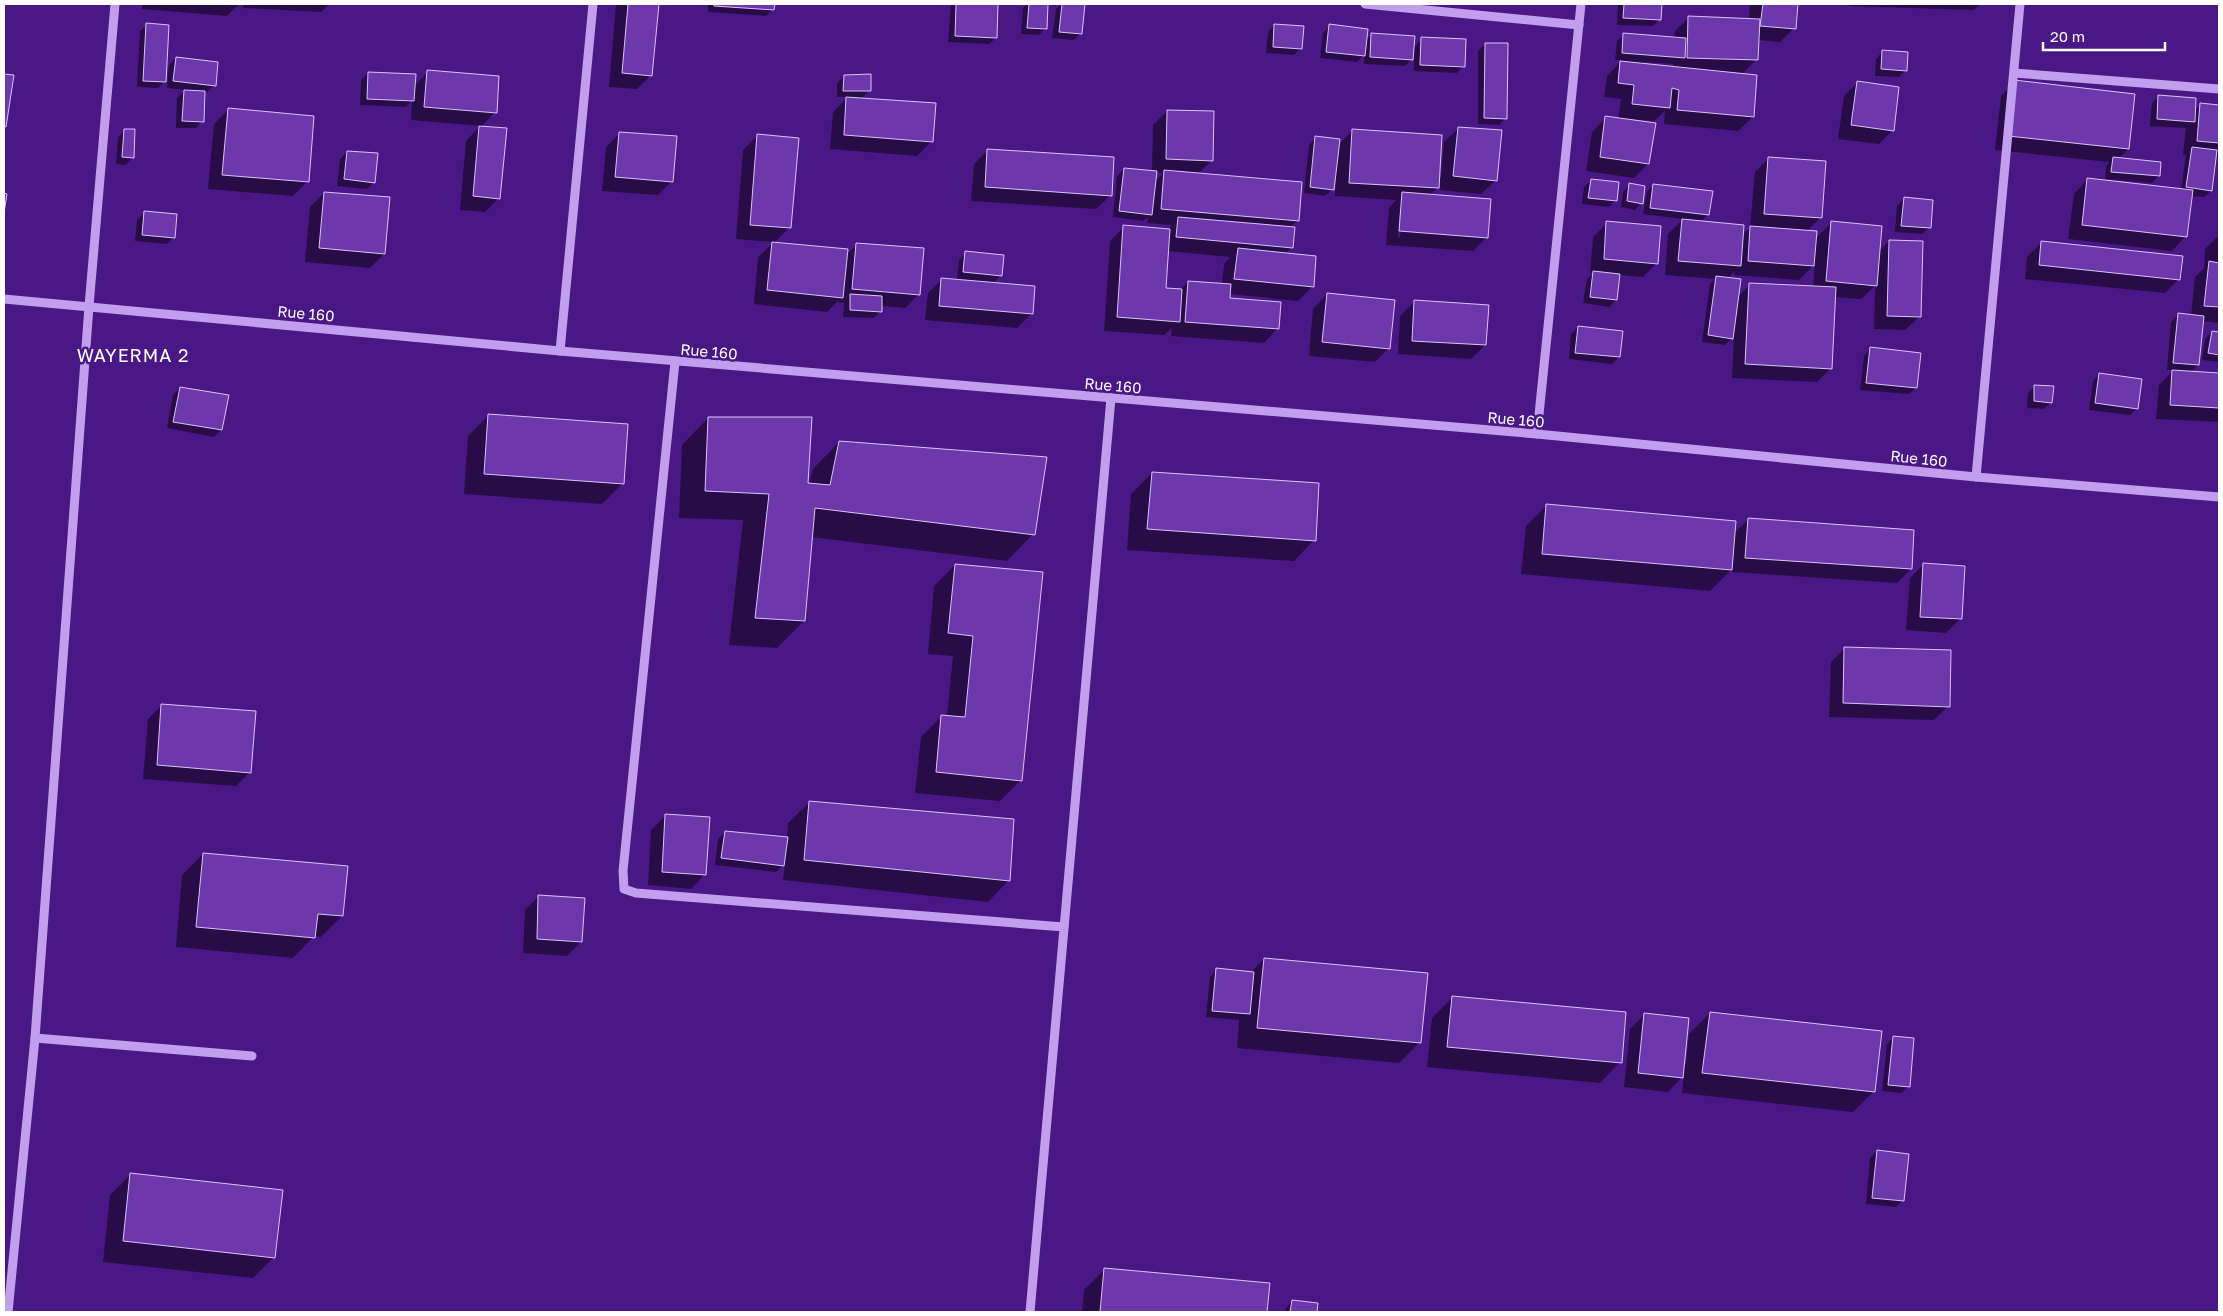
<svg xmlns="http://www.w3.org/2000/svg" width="2223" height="1316" font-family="'Golos Text',sans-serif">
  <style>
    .shadow { fill: #0007; fill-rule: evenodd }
    .building { fill: #6c38ab; stroke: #dbc4f9 }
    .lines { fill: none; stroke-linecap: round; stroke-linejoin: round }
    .minor { stroke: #c19fec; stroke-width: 9 }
    .labels { text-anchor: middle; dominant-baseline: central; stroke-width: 5; stroke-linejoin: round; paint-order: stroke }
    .street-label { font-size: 15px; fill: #fff; stroke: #4a1886 }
    .quarter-label { font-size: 18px; letter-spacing: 1px; fill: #fff; stroke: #4a1886 }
  </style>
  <rect width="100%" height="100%" fill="#4a1886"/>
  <g class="shadow">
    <path d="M 142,4 L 239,4 L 227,16 L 142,9 Z"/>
    <path d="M 244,4 L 329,4 L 321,12 L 243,8 Z"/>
    <path d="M 616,4 L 657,4 L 651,75 L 637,89 L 609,87 Z"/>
    <path d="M 708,4 L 774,4 L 773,9 L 766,16 L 708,12 Z"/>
    <path d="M 951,4 L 997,4 L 996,38 L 989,44 L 948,42 Z"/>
    <path d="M 1027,4 L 1047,4 L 1046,28 L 1039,35 L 1021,34 L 1023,8 Z"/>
    <path d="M 1061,4 L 1084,5 L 1081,33 L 1074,40 L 1052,38 L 1056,9 Z"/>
    <path d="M 1618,4 L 1661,4 L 1660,19 L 1653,26 L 1617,25 Z"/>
    <path d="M 1750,4 L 1797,4 L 1794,28 L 1780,42 L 1758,40 L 1757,59 L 1742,74 L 1753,117 L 1738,131 L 1664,124 L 1665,111 L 1654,121 L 1629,119 L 1648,164 L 1634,178 L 1586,171 L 1592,132 L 1606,118 L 1618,119 L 1621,99 L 1604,97 L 1607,76 L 1622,60 L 1615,60 L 1617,41 L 1624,35 L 1674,38 L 1675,31 L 1689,17 L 1749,20 ZM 1643,62 L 1673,64 L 1673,67 L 1643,64 Z"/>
    <path d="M 1849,4 L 1981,4 L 1974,10 L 1849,6 Z"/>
    <path d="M 147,25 L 165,81 L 158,88 L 137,87 L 140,31 Z"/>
    <path d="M 1274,25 L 1301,48 L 1294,55 L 1266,53 L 1268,32 Z"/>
    <path d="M 1330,26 L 1365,41 L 1371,35 L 1413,48 L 1422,39 L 1463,66 L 1457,73 L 1414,71 L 1414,57 L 1405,66 L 1364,64 L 1364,55 L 1357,62 L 1320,58 L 1323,33 Z"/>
    <path d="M 1485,44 L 1506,118 L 1499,125 L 1478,124 L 1478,51 Z"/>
    <path d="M 1882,52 L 1906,70 L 1899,77 L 1875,76 L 1876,59 Z"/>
    <path d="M 176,58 L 214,85 L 207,92 L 204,91 L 202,121 L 196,128 L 176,128 L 177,98 L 185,90 L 167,88 L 169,65 Z"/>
    <path d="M 428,72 L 495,112 L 481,127 L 499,198 L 485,212 L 460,210 L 466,141 L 480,126 L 411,120 L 412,101 L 406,107 L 360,105 L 361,80 L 368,73 L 414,86 Z"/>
    <path d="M 4,75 L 12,76 L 4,127 Z"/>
    <path d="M 844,76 L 870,90 L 861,99 L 931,142 L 917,156 L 830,149 L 833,112 L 848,97 L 837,97 L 837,83 Z"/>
    <path d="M 1858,82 L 1893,130 L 1879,144 L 1838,139 L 1844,96 Z"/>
    <path d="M 2015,82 L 2128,149 L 2118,159 L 2159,176 L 2152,183 L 2105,179 L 2106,166 L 2109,162 L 1995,150 L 2001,96 Z"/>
    <path d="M 2159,96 L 2194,111 L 2201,105 L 2219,106 L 2219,158 L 2215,158 L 2211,191 L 2204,197 L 2191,196 L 2186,236 L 2172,251 L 2068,239 L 2074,194 L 2088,179 L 2181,190 L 2186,155 L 2183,155 L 2186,128 L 2150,126 L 2152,103 Z"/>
    <path d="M 228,110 L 307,182 L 293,196 L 208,189 L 214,124 Z"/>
    <path d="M 1167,111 L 1212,160 L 1198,174 L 1298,220 L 1290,228 L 1292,247 L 1285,254 L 1312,287 L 1298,301 L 1229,294 L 1228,299 L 1278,328 L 1264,343 L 1171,336 L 1172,328 L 1164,335 L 1104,331 L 1110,241 L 1124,227 L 1167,230 L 1172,225 L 1147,223 L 1148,217 L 1143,221 L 1113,217 L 1117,176 L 1124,169 L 1152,172 L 1153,125 ZM 1155,173 L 1163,173 L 1154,182 ZM 1167,251 L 1230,257 L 1224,264 L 1222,285 L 1188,282 L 1180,290 L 1165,289 Z"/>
    <path d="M 1459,128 L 1496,180 L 1481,194 L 1440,190 L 1440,185 L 1430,195 L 1487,237 L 1473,251 L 1386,245 L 1389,208 L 1396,200 L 1335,196 L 1336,173 L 1334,173 L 1332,190 L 1325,196 L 1304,193 L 1309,145 L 1316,138 L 1338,145 L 1352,131 L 1441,178 L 1444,142 ZM 1400,207 L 1402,207 L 1400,237 L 1398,237 Z"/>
    <path d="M 125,130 L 132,158 L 126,165 L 116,164 L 118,137 Z"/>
    <path d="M 620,133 L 672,181 L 658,195 L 602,191 L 606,147 Z"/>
    <path d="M 757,136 L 790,227 L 774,243 L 846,255 L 857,244 L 919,294 L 905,308 L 881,306 L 881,311 L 874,318 L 843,317 L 844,303 L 839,303 L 839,300 L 827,312 L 754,304 L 758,257 L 774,242 L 736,239 L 743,150 Z"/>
    <path d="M 988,150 L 1111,195 L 1096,209 L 971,201 L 974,164 Z"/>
    <path d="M 347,152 L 374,182 L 367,189 L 337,186 L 340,159 Z"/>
    <path d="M 1769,158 L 1821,217 L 1806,232 L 1815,239 L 1831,223 L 1878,252 L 1889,241 L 1920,316 L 1905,330 L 1874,329 L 1875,286 L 1861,299 L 1834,297 L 1831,368 L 1817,382 L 1732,378 L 1734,336 L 1725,345 L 1702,342 L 1710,284 L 1715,279 L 1665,275 L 1668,234 L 1683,219 L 1643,214 L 1647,192 L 1653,185 L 1708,214 L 1701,222 L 1742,236 L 1750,227 L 1755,172 ZM 1815,264 L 1813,287 L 1750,285 L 1737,297 L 1727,279 L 1735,271 L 1734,275 L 1799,280 Z"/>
    <path d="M 1591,180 L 1616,200 L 1609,207 L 1582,204 L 1584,187 Z"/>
    <path d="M 1629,185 L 1641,203 L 1635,210 L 1621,207 L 1623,192 Z"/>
    <path d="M 324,193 L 384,254 L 370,268 L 305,262 L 310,207 Z"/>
    <path d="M 1904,199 L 1929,228 L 1922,234 L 1895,232 L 1897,206 Z"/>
    <path d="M 144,213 L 174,237 L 167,244 L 135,241 L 137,220 Z"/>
    <path d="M 1607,223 L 1657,263 L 1643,277 L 1618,275 L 1616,300 L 1609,307 L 1583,303 L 1587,279 L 1593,273 L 1590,273 L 1593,237 Z"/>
    <path d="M 2219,235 L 2219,323 L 2202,321 L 2198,365 L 2191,372 L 2219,374 L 2219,422 L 2156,419 L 2159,385 L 2174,370 L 2167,370 L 2171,322 L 2178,315 L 2191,316 L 2195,277 L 2204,268 L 2205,249 Z"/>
    <path d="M 2042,242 L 2179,279 L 2165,293 L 2025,279 L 2027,257 Z"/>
    <path d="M 966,253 L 1001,275 L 993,284 L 1031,314 L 1017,328 L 925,320 L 928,293 L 942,279 L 957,280 L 959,260 Z"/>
    <path d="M 1327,294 L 1389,348 L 1375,362 L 1309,356 L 1313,309 Z"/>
    <path d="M 1415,301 L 1485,345 L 1471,359 L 1398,354 L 1400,316 Z"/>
    <path d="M 1578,327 L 1619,357 L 1612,364 L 1569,359 L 1571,334 Z"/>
    <path d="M 2212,332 L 2219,333 L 2219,362 L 2202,360 L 2205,339 Z"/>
    <path d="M 1870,349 L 1916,388 L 1909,394 L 1860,390 L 1864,356 Z"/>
    <path d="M 2100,374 L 2137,408 L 2130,415 L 2089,410 L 2093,381 Z"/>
    <path d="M 2035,386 L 2051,402 L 2044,409 L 2027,408 L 2028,393 Z"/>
    <path d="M 180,388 L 221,430 L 214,437 L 167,428 L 173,395 Z"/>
    <path d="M 489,415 L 623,483 L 602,504 L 464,494 L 468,436 Z"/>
    <path d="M 708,418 L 807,484 L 809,484 L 813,469 L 839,442 L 1033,534 L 1007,561 L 811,537 L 804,621 L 777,648 L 729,645 L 743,520 L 679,518 L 682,445 Z"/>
    <path d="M 1152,473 L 1314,540 L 1294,561 L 1127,550 L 1131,494 Z"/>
    <path d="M 1547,505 L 1734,533 L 1749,519 L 1911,569 L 1897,583 L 1732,572 L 1732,569 L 1710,591 L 1521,574 L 1526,526 Z"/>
    <path d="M 1924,564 L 1961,618 L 1946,633 L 1906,630 L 1910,578 Z"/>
    <path d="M 955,565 L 1021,780 L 1000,801 L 915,793 L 921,737 L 942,716 L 947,716 L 953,656 L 928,654 L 934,586 Z"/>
    <path d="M 1845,648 L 1948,706 L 1934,720 L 1829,717 L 1831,662 Z"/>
    <path d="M 162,705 L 250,772 L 236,786 L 143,779 L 148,719 Z"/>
    <path d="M 809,803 L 1008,881 L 988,902 L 783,880 L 785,863 L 776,872 L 715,865 L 718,839 L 725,832 L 787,839 L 788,823 Z"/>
    <path d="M 665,816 L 705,874 L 691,889 L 648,885 L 651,830 Z"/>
    <path d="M 203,854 L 342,916 L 321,937 L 314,936 L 293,958 L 176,947 L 182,875 Z"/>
    <path d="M 539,896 L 581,942 L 567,956 L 523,953 L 525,910 Z"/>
    <path d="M 1264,959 L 1420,1042 L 1399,1063 L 1237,1048 L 1239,1020 L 1206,1017 L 1210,977 L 1216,970 L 1250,973 Z"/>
    <path d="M 1453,997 L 1620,1062 L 1600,1083 L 1427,1067 L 1432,1018 Z"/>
    <path d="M 1710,1013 L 1874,1091 L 1853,1112 L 1682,1093 L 1684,1075 L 1668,1092 L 1624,1087 L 1630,1029 L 1644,1015 L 1683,1064 L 1686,1064 L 1689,1034 Z"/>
    <path d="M 1894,1037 L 1908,1086 L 1902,1093 L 1882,1091 L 1887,1044 Z"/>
    <path d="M 1877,1151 L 1903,1200 L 1896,1207 L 1866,1204 L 1870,1158 Z"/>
    <path d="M 131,1174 L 274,1257 L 253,1278 L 103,1262 L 110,1195 Z"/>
    <path d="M 1105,1269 L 1269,1284 L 1266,1312 L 1082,1312 L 1084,1290 Z"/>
    <path d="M 1292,1301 L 1317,1304 L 1316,1312 L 1285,1312 L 1286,1308 Z"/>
  </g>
  <g class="building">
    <path d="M 628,4 L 659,4 L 652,76 L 622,73 Z"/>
    <path d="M 714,4 L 775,4 L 774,10 L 714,6 Z"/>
    <path d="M 956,4 L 998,4 L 997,38 L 955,36 Z"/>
    <path d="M 1029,4 L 1048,4 L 1047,29 L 1027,28 Z"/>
    <path d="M 1062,4 L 1085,4 L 1082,34 L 1059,32 Z"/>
    <path d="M 1624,4 L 1662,4 L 1661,20 L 1623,18 Z"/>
    <path d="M 1763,4 L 1798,4 L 1796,29 L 1760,26 Z"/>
    <path d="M 1688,16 L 1760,19 L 1758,60 L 1687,58 Z"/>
    <path d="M 146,23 L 169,25 L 166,82 L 143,81 Z"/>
    <path d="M 1274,24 L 1304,26 L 1302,49 L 1273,47 Z"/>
    <path d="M 1329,24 L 1368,29 L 1365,56 L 1326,52 Z"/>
    <path d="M 1371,33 L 1415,36 L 1413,60 L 1370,57 Z"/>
    <path d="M 1623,33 L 1686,38 L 1685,58 L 1622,53 Z"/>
    <path d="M 1421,37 L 1466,39 L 1465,67 L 1420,65 Z"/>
    <path d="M 1485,43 L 1508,43 L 1507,119 L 1484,118 Z"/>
    <path d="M 1882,50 L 1908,52 L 1907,71 L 1881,69 Z"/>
    <path d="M 176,57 L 218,62 L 216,86 L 173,81 Z"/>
    <path d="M 1620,61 L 1757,75 L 1754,117 L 1677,110 L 1679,90 L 1672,88 L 1670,108 L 1632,104 L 1634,85 L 1618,83 Z"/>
    <path d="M 427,70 L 499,76 L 497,113 L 424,107 Z"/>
    <path d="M 368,72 L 416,74 L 414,101 L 367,99 Z"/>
    <path d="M 4,74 L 14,75 L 6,127 L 4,126 Z"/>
    <path d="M 871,74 L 871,91 L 843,91 L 844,75 Z"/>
    <path d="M 2014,80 L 2135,94 L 2129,149 L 2008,136 Z"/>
    <path d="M 1857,81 L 1899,87 L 1894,131 L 1851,125 Z"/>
    <path d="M 184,90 L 205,91 L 204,122 L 182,121 Z"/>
    <path d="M 2158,95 L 2196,98 L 2195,122 L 2157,119 Z"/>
    <path d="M 846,97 L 936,103 L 933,142 L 844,135 Z"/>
    <path d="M 2200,103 L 2219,105 L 2219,143 L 2197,141 Z"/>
    <path d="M 228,108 L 314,116 L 309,182 L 222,175 Z"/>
    <path d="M 1167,110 L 1214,111 L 1213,161 L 1166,159 Z"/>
    <path d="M 1605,116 L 1656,123 L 1649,164 L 1600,157 Z"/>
    <path d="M 479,126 L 507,128 L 500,199 L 473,196 Z"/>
    <path d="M 1458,127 L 1502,130 L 1497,181 L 1453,176 Z"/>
    <path d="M 124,129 L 135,129 L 134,158 L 122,157 Z"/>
    <path d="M 1352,129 L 1442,135 L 1439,188 L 1349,183 Z"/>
    <path d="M 619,132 L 677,136 L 673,182 L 615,177 Z"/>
    <path d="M 757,134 L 799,138 L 791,228 L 750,225 Z"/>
    <path d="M 1315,136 L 1340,139 L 1334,190 L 1310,187 Z"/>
    <path d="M 2192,147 L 2217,150 L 2212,191 L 2186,187 Z"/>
    <path d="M 987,149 L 1114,157 L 1112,196 L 985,187 Z"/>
    <path d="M 347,151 L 378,153 L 375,183 L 344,179 Z"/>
    <path d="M 1768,157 L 1826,161 L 1822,218 L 1764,214 Z"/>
    <path d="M 2113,157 L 2161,162 L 2160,176 L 2111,172 Z"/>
    <path d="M 1124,168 L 1157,171 L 1152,215 L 1119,211 Z"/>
    <path d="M 1164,170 L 1302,182 L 1299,221 L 1161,209 Z"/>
    <path d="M 2087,178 L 2193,190 L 2187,237 L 2082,225 Z"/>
    <path d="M 1591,179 L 1619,182 L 1617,201 L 1588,198 Z"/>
    <path d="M 1629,183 L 1645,186 L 1643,204 L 1627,201 Z"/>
    <path d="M 1653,184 L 1713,191 L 1709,215 L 1650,208 Z"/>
    <path d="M 324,192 L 390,197 L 385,254 L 319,248 Z"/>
    <path d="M 1402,192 L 1491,199 L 1488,238 L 1399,231 Z"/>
    <path d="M 4,193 L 7,194 L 4,213 Z"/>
    <path d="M 1904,197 L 1933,200 L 1931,228 L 1901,226 Z"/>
    <path d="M 144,211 L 177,214 L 175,238 L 142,235 Z"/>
    <path d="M 1178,217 L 1295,227 L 1293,248 L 1176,237 Z"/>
    <path d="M 1682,219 L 1744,225 L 1741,266 L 1678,261 Z"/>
    <path d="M 1606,221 L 1661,226 L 1658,264 L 1604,259 Z"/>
    <path d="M 1831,221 L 1882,226 L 1877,286 L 1826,281 Z"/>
    <path d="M 1123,225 L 1170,229 L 1166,288 L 1182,289 L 1180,322 L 1117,317 Z"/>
    <path d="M 1750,226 L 1817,231 L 1814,266 L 1748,261 Z"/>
    <path d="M 1889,240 L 1923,241 L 1921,317 L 1887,316 Z"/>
    <path d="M 2041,241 L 2183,256 L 2180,280 L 2039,265 Z"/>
    <path d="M 772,242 L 848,249 L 843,298 L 767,290 Z"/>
    <path d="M 856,243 L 924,248 L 920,295 L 852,289 Z"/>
    <path d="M 1238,248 L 1316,256 L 1314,287 L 1234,279 Z"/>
    <path d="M 965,251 L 1004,255 L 1002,276 L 963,272 Z"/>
    <path d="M 2209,261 L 2219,263 L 2219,307 L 2204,306 Z"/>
    <path d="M 1593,271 L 1620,274 L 1617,300 L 1590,297 Z"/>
    <path d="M 1716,276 L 1741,279 L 1733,339 L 1708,335 Z"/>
    <path d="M 941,278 L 1035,286 L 1033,314 L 939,306 Z"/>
    <path d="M 1188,281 L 1231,284 L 1230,298 L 1281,302 L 1279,329 L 1185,322 Z"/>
    <path d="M 1749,283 L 1836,287 L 1832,369 L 1745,364 Z"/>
    <path d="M 1327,293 L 1395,300 L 1390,349 L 1322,342 Z"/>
    <path d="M 850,294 L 882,296 L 882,312 L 850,310 Z"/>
    <path d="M 1414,300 L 1489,305 L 1486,345 L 1412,341 Z"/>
    <path d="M 2178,313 L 2204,316 L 2199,365 L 2173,363 Z"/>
    <path d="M 1578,326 L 1623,331 L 1620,357 L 1575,353 Z"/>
    <path d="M 2212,331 L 2219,332 L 2219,355 L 2208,353 Z"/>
    <path d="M 1870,347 L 1921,353 L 1917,388 L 1866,383 Z"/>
    <path d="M 2172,370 L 2219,373 L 2219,408 L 2170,405 Z"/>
    <path d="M 2099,373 L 2142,379 L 2138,409 L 2095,403 Z"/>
    <path d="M 2034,385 L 2054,386 L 2052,403 L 2034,401 Z"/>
    <path d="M 180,387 L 229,395 L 222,430 L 173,422 Z"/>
    <path d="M 488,414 L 628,424 L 624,484 L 484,474 Z"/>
    <path d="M 708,417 L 812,417 L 808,483 L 830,485 L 839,441 L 1047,457 L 1035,535 L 815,508 L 805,621 L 755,618 L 769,494 L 705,491 Z"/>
    <path d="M 1152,472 L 1319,483 L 1316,541 L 1147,529 Z"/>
    <path d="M 1546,504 L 1736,521 L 1732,570 L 1542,554 Z"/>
    <path d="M 1748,518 L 1914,530 L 1912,569 L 1745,558 Z"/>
    <path d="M 1923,563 L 1965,566 L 1962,619 L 1920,617 Z"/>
    <path d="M 955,564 L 1043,572 L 1022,781 L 936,772 L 941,715 L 965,717 L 973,636 L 948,633 Z"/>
    <path d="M 1844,647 L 1951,650 L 1950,707 L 1843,703 Z"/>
    <path d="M 161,704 L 256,711 L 251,773 L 157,765 Z"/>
    <path d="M 809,801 L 1014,819 L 1010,881 L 804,860 Z"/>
    <path d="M 665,814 L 710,817 L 706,875 L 662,872 Z"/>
    <path d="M 725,831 L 788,837 L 784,866 L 721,858 Z"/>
    <path d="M 203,853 L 348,866 L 343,916 L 318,914 L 315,938 L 196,927 Z"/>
    <path d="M 538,895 L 585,898 L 582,942 L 537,939 Z"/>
    <path d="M 1264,958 L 1428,973 L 1421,1043 L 1257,1028 Z"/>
    <path d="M 1216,968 L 1254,972 L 1250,1014 L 1212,1011 Z"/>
    <path d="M 1452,996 L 1626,1012 L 1622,1063 L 1447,1047 Z"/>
    <path d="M 1710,1012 L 1882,1031 L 1875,1092 L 1702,1073 Z"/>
    <path d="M 1644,1013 L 1689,1018 L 1683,1078 L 1638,1073 Z"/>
    <path d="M 1893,1036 L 1914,1038 L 1910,1087 L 1888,1085 Z"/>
    <path d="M 1877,1150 L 1909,1154 L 1904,1201 L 1872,1198 Z"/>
    <path d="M 130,1173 L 283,1190 L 275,1258 L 123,1241 Z"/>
    <path d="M 1104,1268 L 1270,1283 L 1267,1312 L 1100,1312 Z"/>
    <path d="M 1292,1300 L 1318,1303 L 1317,1312 L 1290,1312 Z"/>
  </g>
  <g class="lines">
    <g class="minor">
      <path d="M 1365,4 L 1579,25"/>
      <path d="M 2014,73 L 2219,89"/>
      <path d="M 4,299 L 560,351 L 1537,434 L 1976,477 L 2219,497"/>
      <path d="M 560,351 L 593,4"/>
      <path d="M 675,362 L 623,871 L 624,889 L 636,893 L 1064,927"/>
      <path d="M 1537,434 L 1581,4"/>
      <path d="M 1976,477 L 2020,4"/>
      <path d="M 35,1038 L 252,1056"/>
      <path d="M 8,1312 L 35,1038 L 89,306 L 115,4"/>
      <path d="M 1030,1312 L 1111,398"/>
    </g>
  </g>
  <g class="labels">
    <g class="street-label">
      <text transform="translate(306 313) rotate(5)">Rue 160</text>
      <text transform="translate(709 351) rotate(5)">Rue 160</text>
      <text transform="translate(1113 385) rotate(5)">Rue 160</text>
      <text transform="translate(1516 419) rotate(5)">Rue 160</text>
      <text transform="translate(1919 458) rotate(6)">Rue 160</text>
    </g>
    <g class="quarter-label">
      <text x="133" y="355">WAYERMA 2</text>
    </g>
  </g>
  <rect width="2223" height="1316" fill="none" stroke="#ffffff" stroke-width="10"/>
  <path d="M2043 42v8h122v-8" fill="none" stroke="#ffffff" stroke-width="2.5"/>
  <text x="2050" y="42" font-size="15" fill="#ffffff" stroke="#4a1886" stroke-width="4" paint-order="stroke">20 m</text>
</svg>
